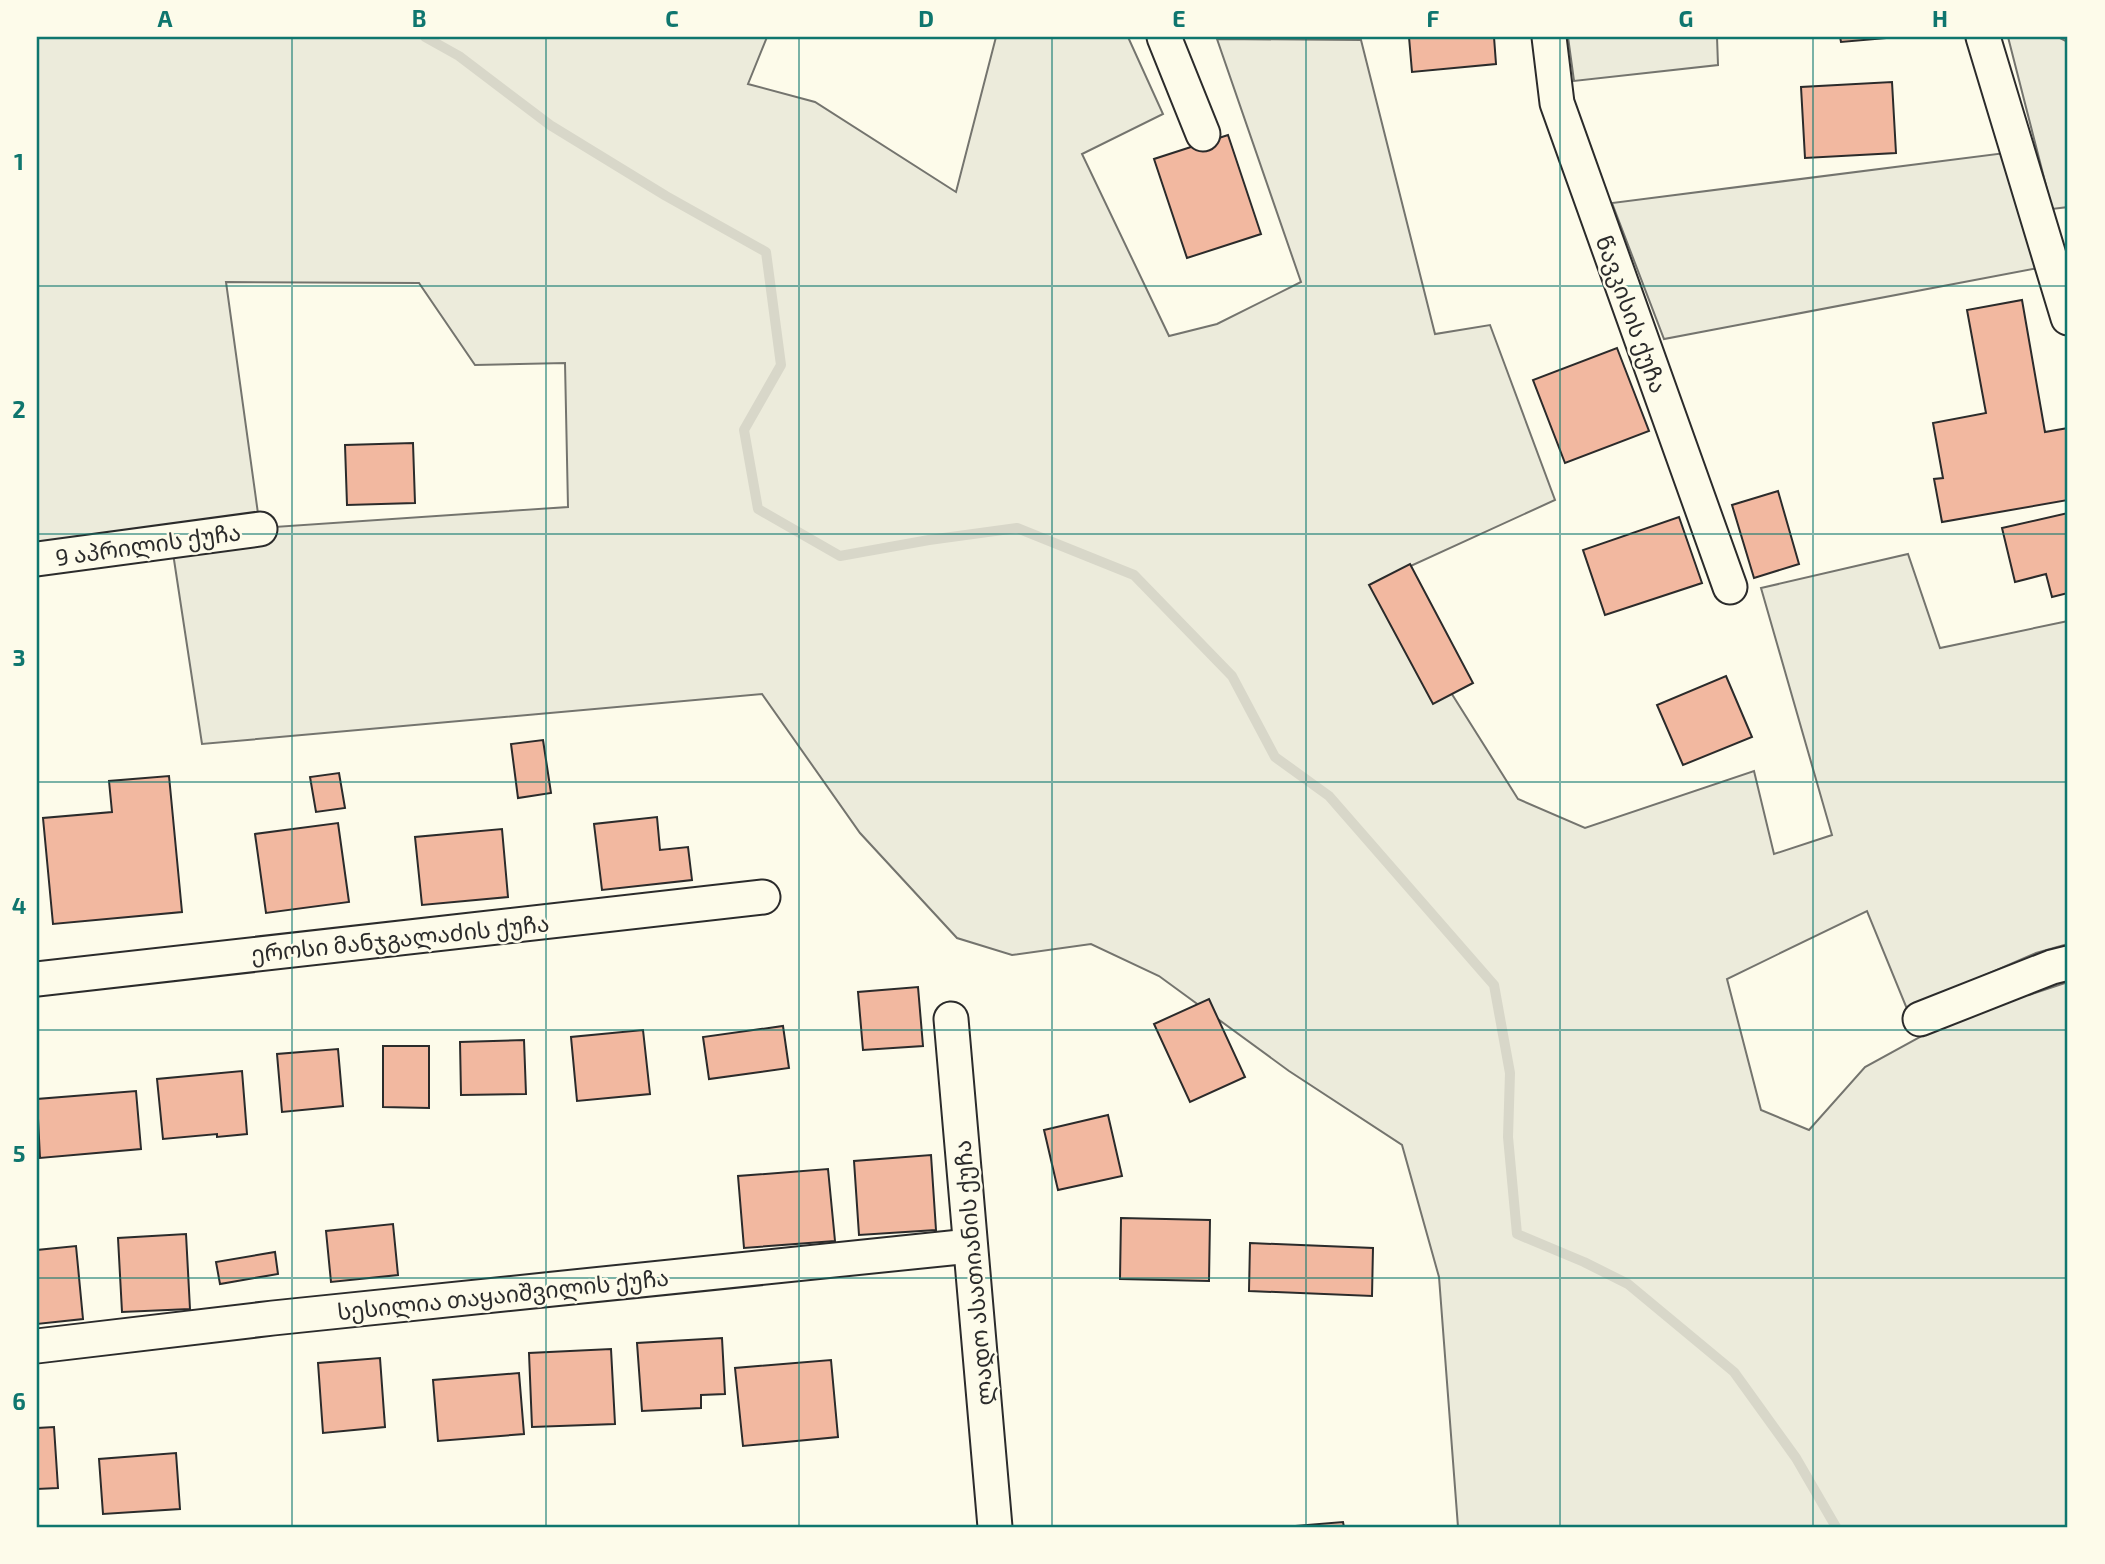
<svg xmlns="http://www.w3.org/2000/svg" width="2105" height="1564" font-family="'Exo 2','Noto Sans Georgian',sans-serif">
  <style>
    .green { fill: #ecebdb; stroke: #74746e; stroke-width: 2; fill-rule: evenodd }
    .lines { fill: none; stroke-linecap: round; stroke-linejoin: round }
    .stream { stroke: #d8d7c9; stroke-width: 10 }
    .building { fill: #f2b8a0; stroke: #2b2b2b; stroke-width: 2 }
    .minor-casing { stroke: #2b2b2b; stroke-width: 37 }
    .minor { stroke: #fdfbea; stroke-width: 33 }
    .grid { fill: none; stroke: #0f766e; stroke-width: 2; stroke-opacity: 0.55 }
    .labels { text-anchor: middle; dominant-baseline: central; stroke-width: 5; stroke-linejoin: round; paint-order: stroke }
    .street-label { font-size: 23px; fill: #2b2b2b; stroke: #fdfbea }
    .neatline { fill: none; stroke: #0f766e; stroke-width: 2.5 }
    .grid-label { font-size: 23px; text-anchor: middle; font-weight: bold; fill: #0f766e }
  </style>
  <rect width="100%" height="100%" fill="#fdfbea"/>
  <g class="green">
    <path d="M 37,37 L 767,37 L 748,84 L 815,102 L 956,192 L 996,37 L 1128,37 L 1163,114 L 1082,154 L 1169,336 L 1217,324 L 1301,282 L 1217,39 L 1361,40 L 1435,334 L 1490,325 L 1555,500 L 1380,580 L 1518,799 L 1585,828 L 1754,771 L 1774,854 L 1832,835 L 1761,588 L 1908,554 L 1940,648 L 2068,621 L 2068,944 L 2036,953 L 1907,1009 L 1867,911 L 1727,979 L 1761,1110 L 1809,1130 L 1865,1067 L 2024,980 L 2029,995 L 2068,982 L 2068,1527 L 1458,1527 L 1439,1277 L 1402,1145 L 1289,1071 L 1159,976 L 1091,944 L 1012,955 L 957,938 L 860,833 L 762,694 L 202,744 L 171,540 L 37,559 ZM 226,282 L 419,283 L 475,365 L 565,363 L 568,507 L 260,528 Z"/>
    <path d="M 1568,37 L 1717,37 L 1718,65 L 1574,81 Z"/>
    <path d="M 2008,37 L 2058,37 L 2068,42 L 2068,207 L 2052,209 Z"/>
    <path d="M 2005,153 L 2038,268 L 1664,339 L 1612,203 Z"/>
  </g>
  <g class="lines">
    <path class="stream" d="M 425,37 L 459,56 L 550,125 L 666,196 L 766,252 L 781,365 L 744,430 L 758,509 L 840,556 L 929,540 L 1017,528 L 1134,575 L 1232,676 L 1275,757 L 1329,796 L 1494,985 L 1510,1073 L 1508,1137 L 1517,1234 L 1584,1262 L 1628,1284 L 1734,1372 L 1796,1458 L 1836,1527"/>
  </g>
  <g class="building">
    <path d="M 1409,37 L 1494,37 L 1496,64 L 1412,72 Z"/>
    <path d="M 1840,37 L 1898,37 L 1841,42 Z"/>
    <path d="M 1892,82 L 1896,153 L 1805,158 L 1801,87 Z"/>
    <path d="M 1228,135 L 1261,234 L 1187,258 L 1154,159 Z"/>
    <path d="M 2022,300 L 2045,432 L 2068,428 L 2068,500 L 1942,522 L 1934,479 L 1943,478 L 1933,423 L 1986,413 L 1967,310 Z"/>
    <path d="M 1617,348 L 1649,431 L 1565,463 L 1533,380 Z"/>
    <path d="M 413,443 L 415,503 L 347,505 L 345,445 Z"/>
    <path d="M 1778,491 L 1799,564 L 1754,578 L 1732,505 Z"/>
    <path d="M 2068,513 L 2068,593 L 2052,597 L 2046,574 L 2015,582 L 2002,528 Z"/>
    <path d="M 1679,517 L 1702,583 L 1605,615 L 1583,550 Z"/>
    <path d="M 1410,564 L 1473,683 L 1433,704 L 1369,585 Z"/>
    <path d="M 1726,676 L 1752,737 L 1683,765 L 1657,705 Z"/>
    <path d="M 543,740 L 551,793 L 518,798 L 511,744 Z"/>
    <path d="M 339,773 L 345,808 L 316,812 L 310,777 Z"/>
    <path d="M 169,776 L 182,912 L 53,924 L 43,818 L 112,812 L 109,781 Z"/>
    <path d="M 657,817 L 660,850 L 688,847 L 692,880 L 602,890 L 594,824 Z"/>
    <path d="M 338,823 L 349,902 L 266,913 L 255,834 Z"/>
    <path d="M 502,829 L 508,897 L 422,905 L 415,837 Z"/>
    <path d="M 918,987 L 923,1046 L 863,1050 L 858,992 Z"/>
    <path d="M 1209,999 L 1245,1077 L 1190,1102 L 1154,1024 Z"/>
    <path d="M 783,1026 L 789,1068 L 709,1079 L 703,1037 Z"/>
    <path d="M 643,1030 L 650,1094 L 577,1101 L 571,1037 Z"/>
    <path d="M 524,1040 L 526,1094 L 461,1095 L 460,1042 Z"/>
    <path d="M 383,1046 L 429,1046 L 429,1108 L 383,1107 Z"/>
    <path d="M 338,1049 L 343,1106 L 282,1112 L 277,1054 Z"/>
    <path d="M 242,1071 L 247,1134 L 217,1137 L 217,1134 L 163,1139 L 157,1079 Z"/>
    <path d="M 136,1091 L 141,1149 L 40,1158 L 37,1099 Z"/>
    <path d="M 1108,1115 L 1122,1176 L 1058,1190 L 1044,1130 Z"/>
    <path d="M 931,1155 L 936,1230 L 859,1235 L 854,1161 Z"/>
    <path d="M 828,1169 L 835,1241 L 744,1248 L 738,1176 Z"/>
    <path d="M 1121,1218 L 1210,1220 L 1209,1281 L 1120,1279 Z"/>
    <path d="M 393,1224 L 398,1275 L 331,1282 L 326,1231 Z"/>
    <path d="M 186,1234 L 190,1309 L 122,1312 L 118,1238 Z"/>
    <path d="M 1250,1243 L 1373,1248 L 1372,1296 L 1249,1291 Z"/>
    <path d="M 76,1246 L 83,1319 L 37,1324 L 37,1250 Z"/>
    <path d="M 275,1252 L 278,1274 L 220,1284 L 216,1262 Z"/>
    <path d="M 722,1338 L 725,1394 L 701,1395 L 701,1408 L 642,1411 L 637,1343 Z"/>
    <path d="M 611,1349 L 615,1424 L 532,1427 L 529,1353 Z"/>
    <path d="M 380,1358 L 385,1427 L 323,1433 L 318,1363 Z"/>
    <path d="M 831,1360 L 838,1437 L 743,1446 L 735,1368 Z"/>
    <path d="M 519,1373 L 524,1434 L 438,1441 L 433,1380 Z"/>
    <path d="M 54,1427 L 58,1488 L 37,1489 L 37,1428 Z"/>
    <path d="M 176,1453 L 180,1509 L 103,1514 L 99,1459 Z"/>
    <path d="M 1343,1522 L 1344,1527 L 1283,1527 Z"/>
  </g>
  <g class="lines">
    <g class="minor-casing">
      <g id="minor">
        <path d="M 1164,37 L 1203,134"/>
        <path d="M 1549,37 L 1557,103 L 1730,587"/>
        <path d="M 1983,37 L 2068,318"/>
        <path d="M 37,559 L 260,529"/>
        <path d="M 37,979 L 763,897"/>
        <path d="M 951,1019 L 995,1527"/>
        <path d="M 1920,1019 L 2052,967 L 2068,963"/>
        <path d="M 37,1346 L 273,1318 L 970,1246"/>
      </g>
    </g>
    <use href="#minor" class="minor"/>
  </g>
  <path class="grid" d="M 292,37 L 292,1527M 546,37 L 546,1527M 799,37 L 799,1527M 1052,37 L 1052,1527M 1306,37 L 1306,1527M 1560,37 L 1560,1527M 1813,37 L 1813,1527M 37,286 L 2068,286M 37,534 L 2068,534M 37,782 L 2068,782M 37,1030 L 2068,1030M 37,1278 L 2068,1278"/>
  <g class="labels">
    <g class="street-label">
      <text transform="translate(1632 314) rotate(70)">წავკისის ქუჩა</text>
      <text transform="translate(148 544) rotate(-8)">9 აპრილის ქუჩა</text>
      <text transform="translate(400 938) rotate(-6)">ეროსი მანჯგალაძის ქუჩა</text>
      <text transform="translate(973 1273) rotate(-95)">ლადო ასათიანის ქუჩა</text>
      <text transform="translate(503 1294) rotate(-6)">სესილია თაყაიშვილის ქუჩა</text>
    </g>
  </g>
  <rect width="2105" height="1564" fill="none" stroke="#fdfbea" stroke-width="77"/>
  <rect x="38" y="38" width="2028" height="1488" class="neatline"/>
  <g class="grid-label">
    <text x="165" y="27">A</text>
    <text x="419" y="27">B</text>
    <text x="672" y="27">C</text>
    <text x="926" y="27">D</text>
    <text x="1179" y="27">E</text>
    <text x="1433" y="27">F</text>
    <text x="1686" y="27">G</text>
    <text x="1940" y="27">H</text>
    <text x="19" y="170">1</text>
    <text x="19" y="418">2</text>
    <text x="19" y="666">3</text>
    <text x="19" y="914">4</text>
    <text x="19" y="1162">5</text>
    <text x="19" y="1410">6</text>
  </g>
</svg>
